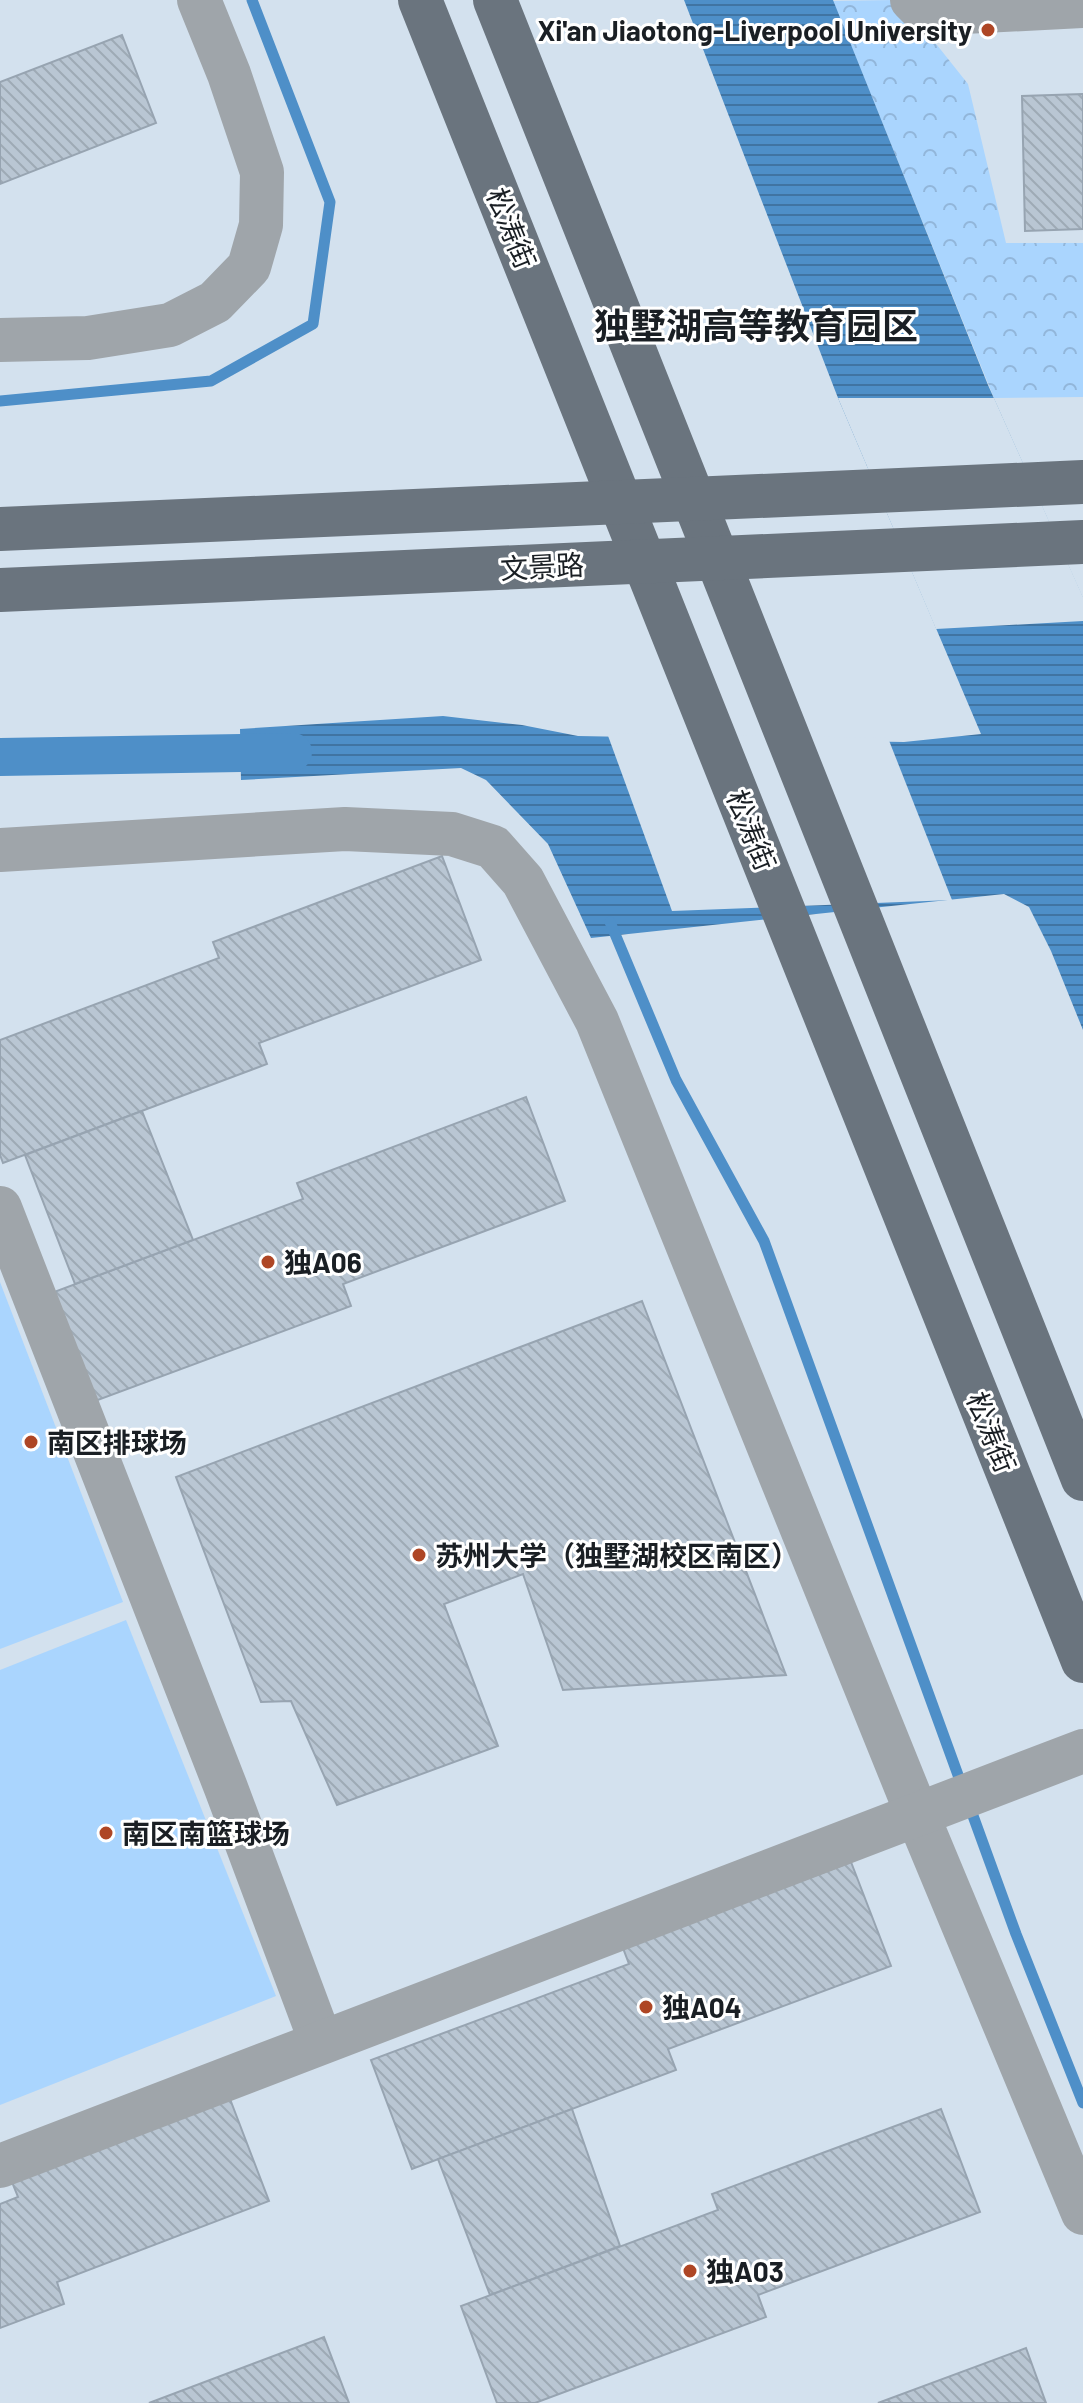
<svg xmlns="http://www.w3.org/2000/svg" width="1083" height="2403" font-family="Barlow,'Noto Sans SC',sans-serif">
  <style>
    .forest { fill: url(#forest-crowns) }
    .pitch { fill: #aad5fe }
    .water { fill: url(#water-rules) }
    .pier { fill: #d3e1ee }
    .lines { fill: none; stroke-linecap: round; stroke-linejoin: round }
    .stream { stroke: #4e8fc8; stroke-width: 11 }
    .canal { stroke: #4e8fc8; stroke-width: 38 }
    .building { fill: url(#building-back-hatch); stroke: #97a4b1; stroke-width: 2 }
    .minor { stroke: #9fa5aa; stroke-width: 44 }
    .major { stroke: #6a747e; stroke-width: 44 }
    .poi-dot { fill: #ae4625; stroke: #fff; stroke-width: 3 }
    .labels { text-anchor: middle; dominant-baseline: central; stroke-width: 6; stroke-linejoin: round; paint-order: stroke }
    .poi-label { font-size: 28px; font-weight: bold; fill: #1a1f24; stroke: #fff; text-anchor: start }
    .street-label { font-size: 28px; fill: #1a1f24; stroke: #fff }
    .district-label { font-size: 36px; font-weight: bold; fill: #1a1f24; stroke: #fff }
  </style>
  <defs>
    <pattern id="forest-crowns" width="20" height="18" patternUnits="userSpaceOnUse" patternTransform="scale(2)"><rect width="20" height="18" fill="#aad5fe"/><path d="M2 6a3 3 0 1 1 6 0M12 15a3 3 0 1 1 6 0" fill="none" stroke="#92b6da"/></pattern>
    <pattern id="water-rules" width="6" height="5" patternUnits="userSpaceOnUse" patternTransform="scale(2)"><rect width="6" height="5" fill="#4e8fc8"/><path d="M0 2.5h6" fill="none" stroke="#4074a2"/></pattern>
    <pattern id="building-back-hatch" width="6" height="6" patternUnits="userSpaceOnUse" patternTransform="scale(2)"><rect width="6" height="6" fill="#b9c6d3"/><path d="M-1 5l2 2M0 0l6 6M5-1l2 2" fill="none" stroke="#9eaab5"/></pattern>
  </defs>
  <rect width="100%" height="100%" fill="#d3e1ee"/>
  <path class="forest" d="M 894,0 L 937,45 L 968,84 L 1006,243 L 1083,243 L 1083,397 L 994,398 L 833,1 Z"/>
  <g class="pitch">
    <path d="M 0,1282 L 123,1602 L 0,1649 Z"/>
    <path d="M 126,1620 L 276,1996 L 0,2105 L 0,1670 Z"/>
  </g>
  <path class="water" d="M 684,0 L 833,0 L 988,385 L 1083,598 L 1083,1030 L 1051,951 L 1029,907 L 1004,894 L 591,938 L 548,844 L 486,780 L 461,768 L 241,780 L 240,729 L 443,716 L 522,725 L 578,736 L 904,742 L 981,734 L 838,398 Z"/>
  <g class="pier">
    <path d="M 838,398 L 994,398 L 1083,597 L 1083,621 L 936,629 Z"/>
    <path d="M 607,733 L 888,738 L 952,900 L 672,911 Z"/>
  </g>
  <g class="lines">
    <g class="stream">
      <path d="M 0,401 L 211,381 L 313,324 L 330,202 L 252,0"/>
      <path d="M 610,922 L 676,1080 L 764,1241 L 962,1786"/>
      <path d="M 968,1802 L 1016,1934 L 1083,2103"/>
    </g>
    <path class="canal" d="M 0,757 L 293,752"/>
  </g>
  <g class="building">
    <path d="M 122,35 L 156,123 L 0,184 L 0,82 Z"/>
    <path d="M 1083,94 L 1083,229 L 1025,231 L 1022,96 Z"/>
    <path d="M 442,856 L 481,960 L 259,1043 L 267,1064 L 3,1163 L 0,1155 L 0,1040 L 219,958 L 213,942 Z"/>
    <path d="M 526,1097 L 565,1201 L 343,1284 L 351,1306 L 87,1404 L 46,1295 L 303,1199 L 297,1183 Z"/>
    <path d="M 142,1111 L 193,1240 L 75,1284 L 25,1155 Z"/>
    <path d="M 642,1301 L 786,1675 L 563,1690 L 523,1574 L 444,1604 L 498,1746 L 337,1805 L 291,1701 L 261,1702 L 176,1477 Z"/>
    <path d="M 851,1862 L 891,1966 L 668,2049 L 676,2070 L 412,2169 L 371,2060 L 629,1964 L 623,1948 Z"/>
    <path d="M 230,2099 L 269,2201 L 57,2282 L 64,2304 L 0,2328 L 0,2204 L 18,2197 L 12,2182 Z"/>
    <path d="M 572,2109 L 620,2246 L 490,2295 L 438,2159 Z"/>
    <path d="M 941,2109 L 980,2212 L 758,2295 L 766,2317 L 535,2403 L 497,2403 L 461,2306 L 718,2210 L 712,2194 Z"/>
    <path d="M 324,2337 L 349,2403 L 149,2403 Z"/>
    <path d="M 1026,2348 L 1046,2403 L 878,2403 Z"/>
  </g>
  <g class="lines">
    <g class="minor">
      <path d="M 912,0 L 926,14 L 1083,6"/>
      <path d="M 0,340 L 88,338 L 170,325 L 215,302 L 249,267 L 261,225 L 262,172 L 229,74 L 199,0"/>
      <path d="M 0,850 L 345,829 L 452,834 L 493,847 L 523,881 L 597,1021 L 917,1814 L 1083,2213"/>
      <path d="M 0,1208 L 226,1788 L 321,2042"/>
      <path d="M 0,2166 L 1083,1751"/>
    </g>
    <g class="major">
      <path d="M 420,0 L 1083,1661"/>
      <path d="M 495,0 L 1083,1479"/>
      <path d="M 0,529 L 1083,482"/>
      <path d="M 0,590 L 1083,542"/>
    </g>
  </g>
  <g class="poi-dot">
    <circle cx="988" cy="30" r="8"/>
    <circle cx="268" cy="1262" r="8"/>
    <circle cx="31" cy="1442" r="8"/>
    <circle cx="419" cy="1555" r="8"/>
    <circle cx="106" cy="1833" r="8"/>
    <circle cx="646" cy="2007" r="8"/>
    <circle cx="690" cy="2271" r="8"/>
  </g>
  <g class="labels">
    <g class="poi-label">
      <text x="972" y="30" text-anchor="end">Xi'an Jiaotong-Liverpool University</text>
      <text x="284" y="1262">独A06</text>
      <text x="47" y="1442">南区排球场</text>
      <text x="435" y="1555">苏州大学（独墅湖校区南区）</text>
      <text x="122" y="1833">南区南篮球场</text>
      <text x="662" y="2007">独A04</text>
      <text x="706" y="2271">独A03</text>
    </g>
    <g class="street-label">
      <text transform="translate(512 228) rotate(68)">松涛街</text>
      <text transform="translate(542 566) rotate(-3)">文景路</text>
      <text transform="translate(752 830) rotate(68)">松涛街</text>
      <text transform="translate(992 1432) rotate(68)">松涛街</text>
    </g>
    <g class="district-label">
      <text x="756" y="324">独墅湖高等教育园区</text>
    </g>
  </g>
</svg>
